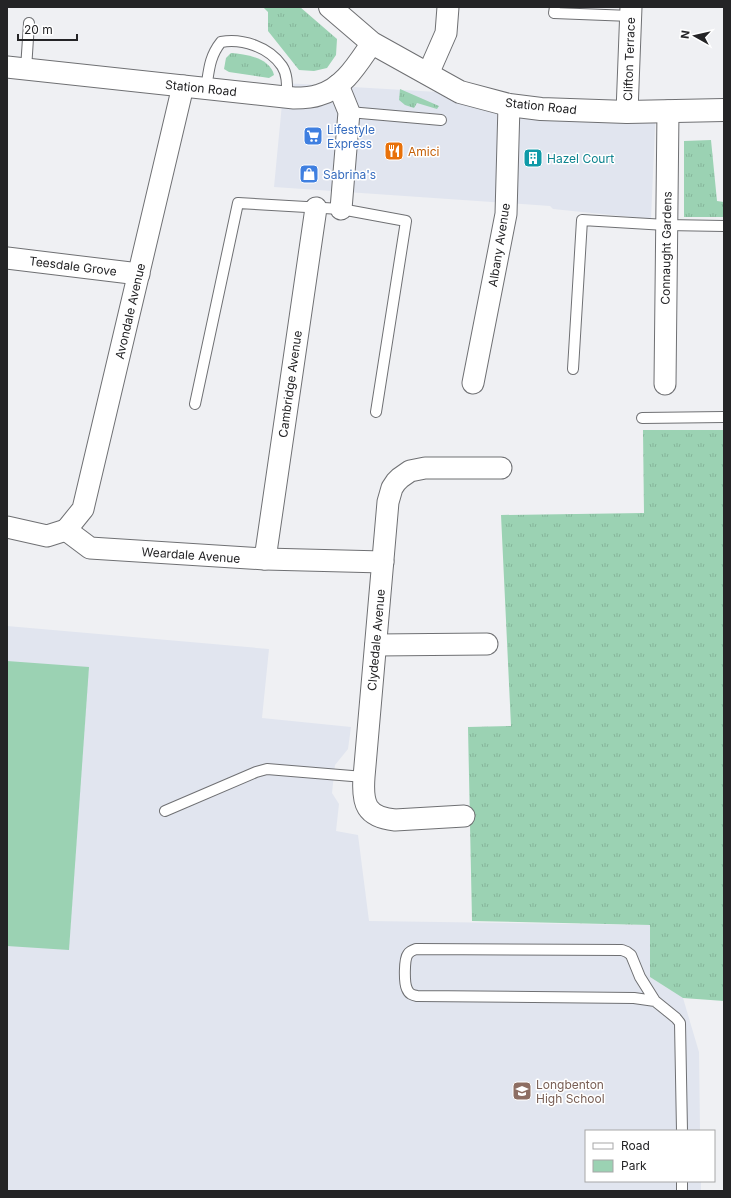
<svg xmlns="http://www.w3.org/2000/svg" width="731" height="1198" font-family="Inter,sans-serif">
  <style>
    .built { fill: #e1e5ef }
    .grass { fill: url(#grass-tufts) }
    .park { fill: #9bd2b3 }
    .lines { fill: none; stroke-linecap: round; stroke-linejoin: round }
    .lane-casing { stroke: #6f7073; stroke-width: 12 }
    .street-casing { stroke: #6f7073; stroke-width: 23 }
    .secondary-casing { stroke: #6f7073; stroke-width: 24 }
    .lane { stroke: #fff; stroke-width: 10 }
    .street { stroke: #fff; stroke-width: 21 }
    .secondary { stroke: #fff; stroke-width: 22 }
    .labels { text-anchor: middle; dominant-baseline: central; stroke-width: 3; stroke-linejoin: round; paint-order: stroke }
    .street-label { font-size: 12px; fill: #242426; stroke: #fff }
    .shop-label { font-size: 12px; fill: #366cbe; stroke: #fff; text-anchor: start }
    .food-label { font-size: 12px; fill: #c56008; stroke: #fff; text-anchor: start }
    .culture-label { font-size: 12px; fill: #0d838f; stroke: #fff; text-anchor: start }
    .education-label { font-size: 12px; fill: #785e54; stroke: #fff; text-anchor: start }
  </style>
  <defs>
    <pattern id="grass-tufts" width="24" height="20" patternUnits="userSpaceOnUse"><rect width="24" height="20" fill="#9bd2b3"/><path d="M3 7l-1-3M5 7V3M7 7l1-3M15 17l-1-3M17 17v-4M19 17l1-3" fill="none" stroke="#85b49a"/></pattern>
  </defs>
  <rect width="100%" height="100%" fill="#eff0f3"/>
  <g class="built">
    <path d="M 284,83 L 656,105 L 651,219 L 553,209 L 550,206 L 274,187 Z"/>
    <path d="M 7,626 L 269,649 L 262,718 L 351,727 L 348,749 L 335,765 L 332,793 L 339,804 L 336,831 L 358,835 L 369,921 L 650,925 L 650,977 L 683,998 L 699,1052 L 700,1131 L 586,1131 L 586,1181 L 701,1181 L 701,1191 L 7,1191 Z"/>
  </g>
  <g class="grass">
    <path d="M 263,7 L 300,7 L 337,39 L 336,55 L 327,68 L 314,71 L 299,70 L 268,31 L 268,12 Z"/>
    <path d="M 231,53 C 246,54 270,58 274,75 L 269,78 L 229,72 L 224,69 L 226,58 Z"/>
    <path d="M 400,89 L 439,106 L 437,109 L 417,103 L 414,108 L 405,105 L 399,100 Z"/>
    <path d="M 711,140 L 717,201 L 724,202 L 724,217 L 684,217 L 684,141 Z"/>
    <path d="M 643,430 L 724,430 L 724,1001 L 683,998 L 650,977 L 650,925 L 472,921 L 468,727 L 511,726 L 501,515 L 644,513 Z"/>
  </g>
  <path class="park" d="M 7,661 L 89,667 L 69,950 L 7,946 Z"/>
  <g class="lines">
    <g class="lane-casing">
      <g id="lane">
        <path d="M 555,7 L 554,13 L 631,16"/>
        <path d="M 26,69 L 29,23"/>
        <path d="M 206,89 C 209,71 209,57 221,42 C 242,38 269,47 282,66 C 288,75 287,87 287,97"/>
        <path d="M 349,112 L 441,120"/>
        <path d="M 573,369 L 582,220 L 666,225 L 724,226"/>
        <path d="M 195,404 L 238,203 L 341,209 L 406,221 L 376,412"/>
        <path d="M 642,418 L 724,417"/>
        <path d="M 165,811 L 256,772 L 267,769 L 364,777"/>
        <path d="M 655,1001 L 634,998 L 417,996 C 412,995 409,994 407,989 C 404,983 404,959 408,954 C 410,951 413,950 416,949 L 622,950 L 627,952 L 631,955 L 640,977 L 655,1001 L 676,1018 L 680,1023 L 682,1131"/>
        <path d="M 682,1181 L 682,1191"/>
      </g>
    </g>
    <g class="street-casing">
      <g id="street">
        <path d="M 7,67 L 294,98 C 302,98 311,98 319,95 C 344,88 358,63 372,43"/>
        <path d="M 428,74 L 446,33 L 448,7"/>
        <path d="M 338,85 L 349,112 L 341,209"/>
        <path d="M 627,112 L 631,7"/>
        <path d="M 7,258 L 139,274"/>
        <path d="M 473,383 L 506,214 L 509,105"/>
        <path d="M 665,384 L 668,111"/>
        <path d="M 7,527 L 47,536 L 66,530"/>
        <path d="M 66,530 L 83,509 L 183,86"/>
        <path d="M 66,530 L 90,548 L 265,559 L 383,562"/>
        <path d="M 265,559 L 316,208"/>
        <path d="M 376,645 L 487,644"/>
        <path d="M 464,816 L 395,820 C 366,817 362,804 364,777 L 388,502 L 392,488 L 396,482 L 400,478 L 410,471 L 425,468 L 501,468"/>
      </g>
    </g>
    <g class="secondary-casing">
      <path id="secondary" d="M 330,7 L 372,43 L 460,92 L 509,105 L 541,109 L 627,112 L 724,110"/>
    </g>
    <use href="#lane" class="lane"/>
    <use href="#street" class="street"/>
    <use href="#secondary" class="secondary"/>
  </g>
  <defs>
    <g id="supermarket-square" transform="scale(1)"><rect x="-9" y="-9" width="18" height="18" rx="4" fill="#3f7fe0" stroke="#fff"/><path d="M-6-5.5h2.5l.6 2H6L4.5 2H-2.5L-4.4-4H-6ZM-1.5 3.2a1.3 1.3 0 1 0 .1 0ZM3 3.2a1.3 1.3 0 1 0 .1 0Z" fill="#fff"/></g>
    <g id="restaurant-square" transform="scale(1)"><rect x="-9" y="-9" width="18" height="18" rx="4" fill="#e8710a" stroke="#fff"/><path d="M-5-6h1v4h1v-4h1v4h1v-4h1v5L-1.5 .5V6h-2V.5L-5-1ZM5-6V6H3V1.5H1.5Q1.5-4 5-6Z" fill="#fff"/></g>
    <g id="building-square" transform="scale(1)"><rect x="-9" y="-9" width="18" height="18" rx="4" fill="#0f9aa8" stroke="#fff"/><path d="M-4-6H4V6H1V3H-1V6H-4ZM-2.5-4.3h1.7v1.8h-1.7ZM.8-4.3h1.7v1.8H.8ZM-2.5-1h1.7V.8h-1.7ZM.8-1h1.7V.8H.8Z" fill="#fff"/></g>
    <g id="shop-square" transform="scale(1)"><rect x="-9" y="-9" width="18" height="18" rx="4" fill="#3f7fe0" stroke="#fff"/><path d="M-5-2.5h2.3a2.7 3.5 0 0 1 5.4 0H5L5.5 6h-11ZM-1.5-2.5h3a1.5 2.3 0 0 0-3 0Z" fill="#fff"/></g>
    <g id="school-square" transform="scale(1)"><rect x="-9" y="-9" width="18" height="18" rx="4" fill="#8d6e63" stroke="#fff"/><path d="M0-5L7-2L0 1L-7-2ZM-4 1L0 2.5L4 1V4Q0 6-4 4Z" fill="#fff"/></g>
  </defs>
  <g fill-rule="evenodd">
    <use href="#supermarket-square" x="313" y="136"/>
    <use href="#restaurant-square" x="394" y="151"/>
    <use href="#building-square" x="533" y="158"/>
    <use href="#shop-square" x="309" y="174"/>
    <use href="#school-square" x="522" y="1091"/>
  </g>
  <g class="labels">
    <g class="street-label">
      <text transform="translate(629 59) rotate(-88)">Clifton Terrace</text>
      <text transform="translate(201 88) rotate(6)">Station Road</text>
      <text transform="translate(541 106) rotate(6)">Station Road</text>
      <text transform="translate(499 245) rotate(-81)">Albany Avenue</text>
      <text transform="translate(666 248) rotate(-89)">Connaught Gardens</text>
      <text transform="translate(73 266) rotate(7)">Teesdale Grove</text>
      <text transform="translate(130 311) rotate(-77)">Avondale Avenue</text>
      <text transform="translate(290 384) rotate(-82)">Cambridge Avenue</text>
      <text transform="translate(191 555) rotate(4)">Weardale Avenue</text>
      <text transform="translate(376 640) rotate(-85)">Clydedale Avenue</text>
    </g>
    <g class="shop-label">
      <text x="327" y="129">Lifestyle<tspan x="327" dy="14">Express</tspan></text>
      <text x="323" y="174">Sabrina's</text>
    </g>
    <g class="food-label">
      <text x="408" y="151">Amici</text>
    </g>
    <g class="culture-label">
      <text x="547" y="158">Hazel Court</text>
    </g>
    <g class="education-label">
      <text x="536" y="1084">Longbenton<tspan x="536" dy="14">High School</tspan></text>
    </g>
  </g>
  <rect width="731" height="1198" fill="none" stroke="#242426" stroke-width="16"/>
  <rect x="585" y="1130" width="130" height="52" fill="#ffffff" stroke="#a7a7a8"/>
  <rect x="593" y="1143" width="20" height="6" fill="#ffffff" stroke="#a7a7a8"/>
  <text x="621" y="1150" font-size="12" fill="#242426">Road</text>
  <rect x="593" y="1160" width="20" height="12" fill="#9bd2b3" stroke="#a7a7a8"/>
  <text x="621" y="1170" font-size="12" fill="#242426">Park</text>
  <g transform="translate(695 36) rotate(278)" stroke="#ffffff" stroke-width="3" paint-order="stroke">
  <path d="M0-3L7 15L0 10L-7 15Z" fill="#242426"/>
  <text y="-6" font-size="11" font-weight="bold" text-anchor="middle" fill="#242426">N</text>
  </g>
  <path d="M18 34v6h59v-6" fill="none" stroke="#242426" stroke-width="2"/>
  <text x="24" y="34" font-size="12" fill="#242426" stroke="#ffffff" stroke-width="3" paint-order="stroke">20 m</text>
</svg>
